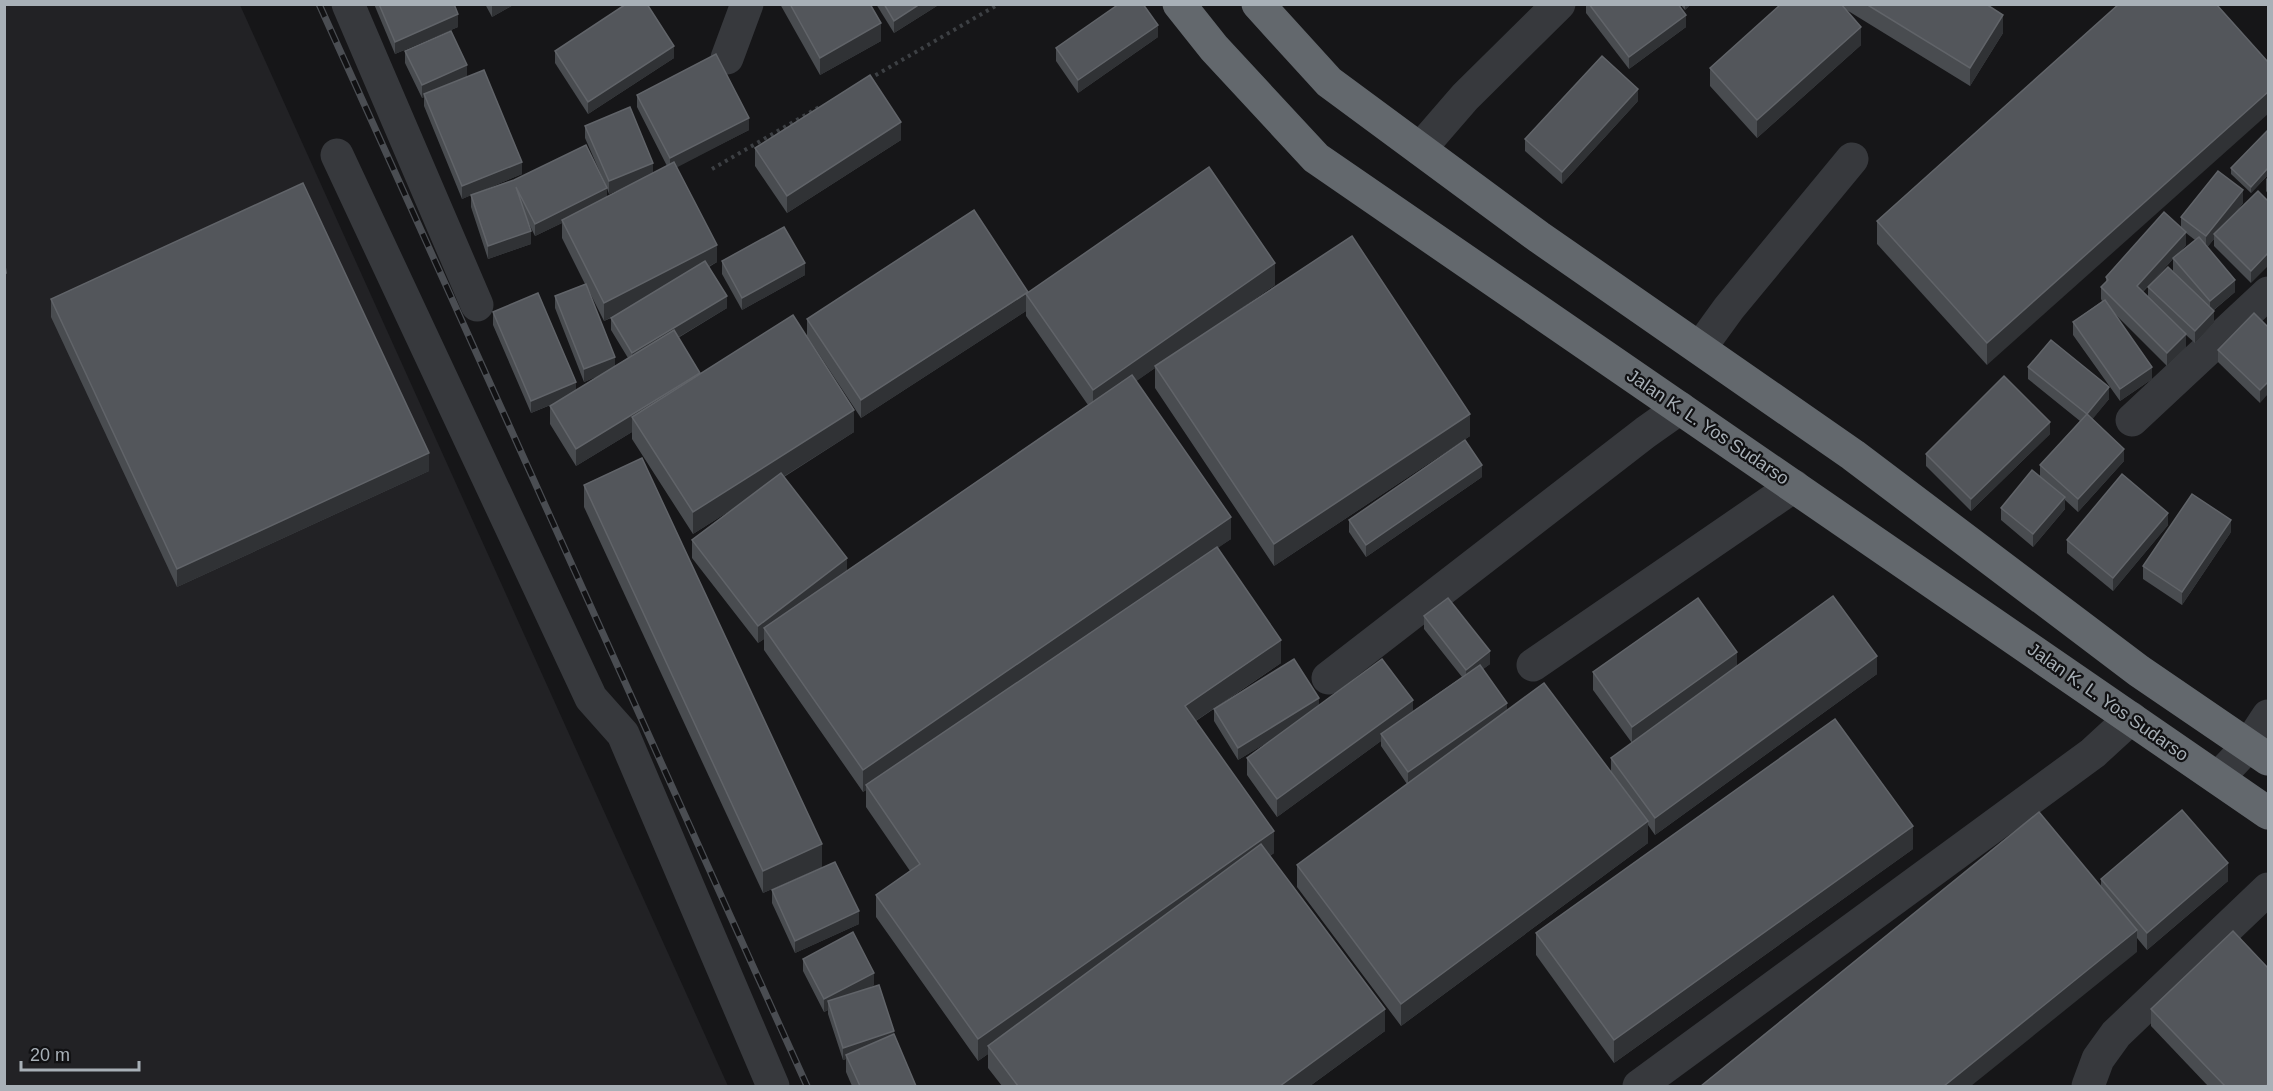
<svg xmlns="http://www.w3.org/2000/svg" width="2273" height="1091" font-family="Arial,sans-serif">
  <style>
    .built { fill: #222225 }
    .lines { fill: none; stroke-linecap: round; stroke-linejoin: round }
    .path { stroke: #3d4044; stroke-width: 4; stroke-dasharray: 3 4.5; stroke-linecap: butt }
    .minor { stroke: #37393d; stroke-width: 33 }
    .highway { stroke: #63686d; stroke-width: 33 }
    .rail-casing { stroke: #4a4d52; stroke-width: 7 }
    .rail { stroke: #111113; stroke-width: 4.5; stroke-dasharray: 14; stroke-linecap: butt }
    .wall { fill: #494c50; fill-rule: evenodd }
    .shaded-wall { fill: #303235 }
    .building { fill: #53565b; stroke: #616469; stroke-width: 1.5 }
    .labels { text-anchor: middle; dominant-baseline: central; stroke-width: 4.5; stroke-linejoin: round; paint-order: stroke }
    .street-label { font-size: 18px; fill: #a8b0b7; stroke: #111113 }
  </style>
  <rect width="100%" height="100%" fill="#161618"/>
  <path class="built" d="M 5,5 L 240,5 L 728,1086 L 5,1086 Z"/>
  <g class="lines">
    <g class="path">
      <path d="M 869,79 L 999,4"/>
      <path d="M 712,169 L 821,106"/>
    </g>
    <g class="minor">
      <path d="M 348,4 L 477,305"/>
      <path d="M 727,58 L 747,4"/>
      <path d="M 1420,149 L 1465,97 L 1559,4"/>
      <path d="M 337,155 L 591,698 L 623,734 L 773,1086"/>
      <path d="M 1700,348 L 1729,308 L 1852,159"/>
      <path d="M 2132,420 L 2268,293"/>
      <path d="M 1533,665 L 1794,486"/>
      <path d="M 1328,678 L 1646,432 L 1680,408"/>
      <path d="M 2218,778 L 2249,745 L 2268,716"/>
      <path d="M 1639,1086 L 2093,753 L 2131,718"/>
      <path d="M 2088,1086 L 2098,1059 L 2116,1034 L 2268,889"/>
    </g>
    <g class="highway">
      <path d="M 1179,4 L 1214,48 L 1316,158 L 2268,813"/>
      <path d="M 1258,4 L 1329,82 L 1539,237 L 1853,455 L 2139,671 L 2268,759"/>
    </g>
    <g class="rail-casing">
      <path id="rail" d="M 319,4 L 807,1086"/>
    </g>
    <use href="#rail" class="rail"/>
  </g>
  <g class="wall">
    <path d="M 374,4 L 454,4 L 458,27 L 395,54 Z"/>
    <path d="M 485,4 L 515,4 L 492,17 Z"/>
    <path d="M 780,4 L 870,4 L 881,41 L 820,75 Z"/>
    <path d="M 876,4 L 940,4 L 894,33 Z"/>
    <path d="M 1586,4 L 1678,4 L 1686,27 L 1629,69 L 1586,13 Z"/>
    <path d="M 1680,4 L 1691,4 L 1685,10 Z"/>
    <path d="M 1781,4 L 1986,4 L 2003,33 L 1970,86 L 1845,9 L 1861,45 L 1757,138 L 1710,86 L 1710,68 Z"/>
    <path d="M 2119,4 L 1987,365 L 1877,244 L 1877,221 Z"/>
    <path d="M 1158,37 L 1078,93 L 1056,61 L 1056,48 Z"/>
    <path d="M 405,51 L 467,76 L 522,174 L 474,194 L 606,186 L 585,138 L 585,126 L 653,173 L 667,166 L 637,107 L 637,95 L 749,130 L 676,167 L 717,262 L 709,267 L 727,308 L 678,338 L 700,374 L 854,432 L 784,477 L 847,571 L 1088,405 L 1026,316 L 1026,311 L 861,418 L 807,336 L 807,319 L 1028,292 L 1275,285 L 1223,321 L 1470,436 L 1274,566 L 1155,388 L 1155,368 L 1136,381 L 1231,539 L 1217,548 L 1281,663 L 1196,721 L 1274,853 L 1270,856 L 1385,1031 L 1310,1086 L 1002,1086 L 988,1068 L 988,1054 L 978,1061 L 876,917 L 876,895 L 910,871 L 866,807 L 866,790 L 863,792 L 764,650 L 764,639 L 758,643 L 692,558 L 692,540 L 734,508 L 693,534 L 632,439 L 632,432 L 576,466 L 550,424 L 550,406 L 553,404 L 531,413 L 493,325 L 493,312 L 576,390 L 600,375 L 584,382 L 555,308 L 555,296 L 585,284 L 562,238 L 562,223 L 535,236 L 529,224 L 531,244 L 488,259 L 471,207 L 471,195 L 462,199 L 424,106 L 424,97 L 422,98 L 405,63 ZM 630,185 L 607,197 L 607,188 L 609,194 ZM 587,287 L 604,321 L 611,318 L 611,330 L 628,358 L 615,366 Z"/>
    <path d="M 555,51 L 674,58 L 588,114 L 555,63 Z"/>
    <path d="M 1638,101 L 1562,184 L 1525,151 L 1525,139 Z"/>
    <path d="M 2268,133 L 2268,175 L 2251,193 L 2231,174 L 2231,168 Z"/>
    <path d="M 901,140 L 787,213 L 755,166 L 755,148 Z"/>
    <path d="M 2268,177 L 2268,194 L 2266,191 L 2266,179 Z"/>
    <path d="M 2258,191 L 2251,283 L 2214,246 L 2214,239 L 2207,247 L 2235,292 L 2214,310 L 2214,323 L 2195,343 L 2186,335 L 2186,347 L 2167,366 L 2113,312 L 2152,379 L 2120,401 L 2073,335 L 2073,322 L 2102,301 L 2101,299 L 2101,287 L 2106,282 L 2106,277 L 2181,228 L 2181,217 L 2243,203 L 2234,215 ZM 2186,233 L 2195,240 L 2174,257 L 2186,245 ZM 2173,259 L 2173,271 L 2180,279 L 2148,287 L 2148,297 L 2143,292 Z"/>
    <path d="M 4,258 L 6,273 L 6,285 L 4,285 Z"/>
    <path d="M 722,261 L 805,275 L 742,310 L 722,274 Z"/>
    <path d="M 51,299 L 429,471 L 177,587 L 51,317 Z"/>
    <path d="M 2268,327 L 2260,403 L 2218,362 L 2218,350 Z"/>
    <path d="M 2028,367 L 2109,399 L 2092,419 L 2124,461 L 2078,512 L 2065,500 L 2065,509 L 2033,547 L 2001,520 L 2001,508 L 2040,476 L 2040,465 L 2080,421 L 2028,379 Z"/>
    <path d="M 2050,434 L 1971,511 L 1926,466 L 1926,454 Z"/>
    <path d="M 1482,477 L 1366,557 L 1349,532 L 1349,520 Z"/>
    <path d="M 584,485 L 822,867 L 763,893 L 584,507 Z"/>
    <path d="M 2168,525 L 2113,591 L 2067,553 L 2067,540 Z"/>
    <path d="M 2231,532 L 2182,605 L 2143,579 L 2143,566 Z"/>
    <path d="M 1424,616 L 1490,664 L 1483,669 L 1507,711 L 1611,772 L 1611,758 L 1632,743 L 1593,690 L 1593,672 L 1737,666 L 1877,674 L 1655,835 L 1648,825 L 1648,843 L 1401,1026 L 1297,887 L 1297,865 L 1407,784 L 1381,746 L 1381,741 L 1277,817 L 1247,775 L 1247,758 L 1271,740 L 1238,760 L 1214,721 L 1214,709 L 1319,705 L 1413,711 L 1462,677 L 1424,629 Z"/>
    <path d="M 1913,849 L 1614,1063 L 1536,955 L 1536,933 Z"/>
    <path d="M 2101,879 L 2228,881 L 2147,950 L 2137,938 L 2137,952 L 2101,886 Z"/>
    <path d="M 772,890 L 859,924 L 795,953 L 772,903 Z"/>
    <path d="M 803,959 L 874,985 L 866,989 L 894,1034 L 916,1086 L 852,1086 L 846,1072 L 846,1059 L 843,1060 L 828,1014 L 828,1010 L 824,1012 L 803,971 Z"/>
    <path d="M 2151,1009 L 2268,1086 L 2208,1086 L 2151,1026 Z"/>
  </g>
  <g class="shaded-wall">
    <path d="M 492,4 L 515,4 L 492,17 Z"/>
    <path d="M 920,4 L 940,4 L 894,33 L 894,21 Z"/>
    <path d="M 1685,4 L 1691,4 L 1685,10 Z"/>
    <path d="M 458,14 L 458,27 L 395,54 L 395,42 Z"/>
    <path d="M 1686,15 L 1686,27 L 1629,69 L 1629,57 Z"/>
    <path d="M 2003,15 L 2003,33 L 1970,86 L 1970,68 Z"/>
    <path d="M 881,23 L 881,41 L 820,75 L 820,58 Z"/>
    <path d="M 1158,25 L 1158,37 L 1078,93 L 1078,80 Z"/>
    <path d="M 1861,27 L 1861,45 L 1757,138 L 1757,120 Z"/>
    <path d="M 674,46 L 674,58 L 588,114 L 588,102 Z"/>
    <path d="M 467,65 L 467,77 L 424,94 L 424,97 L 422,98 L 422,85 Z"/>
    <path d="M 1638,89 L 1638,101 L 1562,184 L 1562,172 Z"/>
    <path d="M 2268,92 L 2268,114 L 1987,365 L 1987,343 Z"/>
    <path d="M 749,118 L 749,130 L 670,171 L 670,158 Z"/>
    <path d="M 901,122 L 901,140 L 787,213 L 787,196 Z"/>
    <path d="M 522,162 L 522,174 L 462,199 L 462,186 Z"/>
    <path d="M 653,163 L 653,175 L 609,194 L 609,181 Z"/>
    <path d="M 2268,168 L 2268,175 L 2251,193 L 2251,187 Z"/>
    <path d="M 607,188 L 607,201 L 562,220 L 562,223 L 535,236 L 535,224 Z"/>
    <path d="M 2243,190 L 2243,203 L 2216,236 L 2214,234 L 2214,239 L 2206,249 L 2206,236 Z"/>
    <path d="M 531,231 L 531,244 L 488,259 L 488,246 Z"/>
    <path d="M 2186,232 L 2186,245 L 2137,298 L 2137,286 Z"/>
    <path d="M 717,245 L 717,262 L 604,321 L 604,303 Z"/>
    <path d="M 2268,253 L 2268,266 L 2251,283 L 2251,271 Z"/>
    <path d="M 805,263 L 805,275 L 742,310 L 742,298 Z"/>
    <path d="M 1275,263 L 1275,285 L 1156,367 L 1155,366 L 1155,368 L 1093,412 L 1093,390 Z"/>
    <path d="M 2235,280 L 2235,292 L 2210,313 L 2210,301 Z"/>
    <path d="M 1026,294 L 1026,311 L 861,418 L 861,400 Z"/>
    <path d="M 727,296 L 727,308 L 632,365 L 632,353 Z"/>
    <path d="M 2214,311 L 2214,323 L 2195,343 L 2195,331 Z"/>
    <path d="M 2186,334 L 2186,347 L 2167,366 L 2167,353 Z"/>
    <path d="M 615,357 L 615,369 L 584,382 L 584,369 Z"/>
    <path d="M 2152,367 L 2152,379 L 2120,401 L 2120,389 Z"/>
    <path d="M 700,373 L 700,391 L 632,417 L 632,432 L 576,466 L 576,449 Z"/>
    <path d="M 576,382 L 576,394 L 531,413 L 531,401 Z"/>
    <path d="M 2268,382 L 2268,394 L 2260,403 L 2260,390 Z"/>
    <path d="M 2109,387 L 2109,399 L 2087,426 L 2087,414 Z"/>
    <path d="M 854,410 L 854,432 L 693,534 L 693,512 Z"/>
    <path d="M 1470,414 L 1470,436 L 1274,566 L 1274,544 Z"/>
    <path d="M 2050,422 L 2050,434 L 1971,511 L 1971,499 Z"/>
    <path d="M 2124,449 L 2124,461 L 2078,512 L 2078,499 Z"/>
    <path d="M 429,453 L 429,471 L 177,587 L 177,569 Z"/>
    <path d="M 1482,465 L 1482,477 L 1366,557 L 1366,545 Z"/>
    <path d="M 2065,497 L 2065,509 L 2033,547 L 2033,534 Z"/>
    <path d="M 2168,513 L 2168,525 L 2113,591 L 2113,578 Z"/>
    <path d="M 1231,517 L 1231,539 L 869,788 L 866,785 L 866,790 L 863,792 L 863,770 Z"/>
    <path d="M 2231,520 L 2231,532 L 2182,605 L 2182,592 Z"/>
    <path d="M 847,558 L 847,576 L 764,628 L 764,639 L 758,643 L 758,626 Z"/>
    <path d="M 1281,640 L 1281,663 L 1185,728 L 1185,706 Z"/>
    <path d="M 1490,651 L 1490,664 L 1466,682 L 1466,670 Z"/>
    <path d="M 1737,652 L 1737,670 L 1632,744 L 1632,727 Z"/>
    <path d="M 1877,656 L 1877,674 L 1655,835 L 1655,818 Z"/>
    <path d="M 1319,698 L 1319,711 L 1238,760 L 1238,748 Z"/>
    <path d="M 1413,700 L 1413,718 L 1381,734 L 1381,741 L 1277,817 L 1277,799 Z"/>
    <path d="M 1507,703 L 1507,716 L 1408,785 L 1408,772 Z"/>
    <path d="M 1648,821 L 1648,843 L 1401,1026 L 1401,1004 Z"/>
    <path d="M 1913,826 L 1913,849 L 1614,1063 L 1614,1040 Z"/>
    <path d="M 1274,831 L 1274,853 L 992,1052 L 988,1046 L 988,1054 L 978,1061 L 978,1039 Z"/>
    <path d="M 822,844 L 822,867 L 763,893 L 763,871 Z"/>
    <path d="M 2228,863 L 2228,881 L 2147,950 L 2147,933 Z"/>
    <path d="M 859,911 L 859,924 L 795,953 L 795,941 Z"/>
    <path d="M 2137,930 L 2137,952 L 1971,1086 L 1944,1086 Z"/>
    <path d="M 874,973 L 874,985 L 830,1008 L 828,1001 L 828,1010 L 824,1012 L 824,999 Z"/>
    <path d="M 1385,1009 L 1385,1031 L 1310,1086 L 1280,1086 Z"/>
    <path d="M 894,1031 L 894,1043 L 846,1055 L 846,1059 L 843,1060 L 843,1048 Z"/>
  </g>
  <g class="building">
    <path d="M 379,4 L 454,4 L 458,14 L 395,42 Z"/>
    <path d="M 626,4 L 647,4 L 674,46 L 588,102 L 555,51 Z"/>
    <path d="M 790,4 L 870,4 L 881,23 L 820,58 Z"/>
    <path d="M 884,4 L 920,4 L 894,21 Z"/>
    <path d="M 1119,4 L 1143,4 L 1158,25 L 1078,80 L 1056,48 Z"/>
    <path d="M 1589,4 L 1678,4 L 1686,15 L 1629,57 Z"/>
    <path d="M 1781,4 L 1841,4 L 1861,27 L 1757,120 L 1710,68 Z"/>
    <path d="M 1866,4 L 1986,4 L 2003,15 L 1970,68 Z"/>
    <path d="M 2119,4 L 2216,4 L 2268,62 L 2268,92 L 1987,343 L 1877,221 Z"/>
    <path d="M 451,31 L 467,65 L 422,85 L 405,51 Z"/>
    <path d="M 716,54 L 749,118 L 670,158 L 637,95 Z"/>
    <path d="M 1602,56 L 1638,89 L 1562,172 L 1525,139 Z"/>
    <path d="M 484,70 L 522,162 L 462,186 L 424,94 Z"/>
    <path d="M 870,75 L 901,122 L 787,196 L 755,148 Z"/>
    <path d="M 630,107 L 653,163 L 609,181 L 585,126 Z"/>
    <path d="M 2267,131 L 2268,133 L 2268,168 L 2251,187 L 2231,168 Z"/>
    <path d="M 586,145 L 607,188 L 535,224 L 516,187 L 531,231 L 488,246 L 471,195 L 514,180 Z"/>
    <path d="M 674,162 L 717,245 L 604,303 L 562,220 Z"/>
    <path d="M 1209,167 L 1275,263 L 1093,390 L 1026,294 Z"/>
    <path d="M 2218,171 L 2243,190 L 2206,236 L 2181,217 Z"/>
    <path d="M 303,183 L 429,453 L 177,569 L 51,299 Z"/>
    <path d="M 2258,191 L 2268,201 L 2268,253 L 2251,271 L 2214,234 Z"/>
    <path d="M 974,210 L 1028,292 L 861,400 L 807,319 Z"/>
    <path d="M 2164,212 L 2186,232 L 2137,286 L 2186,334 L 2167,353 L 2101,287 L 2108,280 L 2106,277 Z"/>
    <path d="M 784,227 L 805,263 L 742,298 L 722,261 Z"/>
    <path d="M 1352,236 L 1470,414 L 1274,544 L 1155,366 Z"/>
    <path d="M 2199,237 L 2235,280 L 2210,301 L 2173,258 Z"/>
    <path d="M 4,258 L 6,273 L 4,273 Z"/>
    <path d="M 705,261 L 727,296 L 632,353 L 611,318 Z"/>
    <path d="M 2168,267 L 2214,311 L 2195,331 L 2148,287 Z"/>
    <path d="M 586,284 L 615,357 L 584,369 L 555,296 Z"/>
    <path d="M 538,293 L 576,382 L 531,401 L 493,312 Z"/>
    <path d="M 2105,300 L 2152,367 L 2120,389 L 2073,322 Z"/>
    <path d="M 2254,313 L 2268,327 L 2268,382 L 2260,390 L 2218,350 Z"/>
    <path d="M 793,315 L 854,410 L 693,512 L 632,417 Z"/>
    <path d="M 674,330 L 700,373 L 576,449 L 550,406 Z"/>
    <path d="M 2051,340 L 2109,387 L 2087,414 L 2028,367 Z"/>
    <path d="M 1132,375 L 1231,517 L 863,770 L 764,628 Z"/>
    <path d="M 2004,376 L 2050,422 L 1971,499 L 1926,454 Z"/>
    <path d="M 2087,414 L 2124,449 L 2078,499 L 2040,465 Z"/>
    <path d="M 1465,440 L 1482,465 L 1366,545 L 1349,520 Z"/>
    <path d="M 642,458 L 822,844 L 763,871 L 584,485 Z"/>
    <path d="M 2032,470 L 2065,497 L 2033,534 L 2001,508 Z"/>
    <path d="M 781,473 L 847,558 L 758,626 L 692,540 Z"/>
    <path d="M 2122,474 L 2168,513 L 2113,578 L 2067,540 Z"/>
    <path d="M 2192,494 L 2231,520 L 2182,592 L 2143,566 Z"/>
    <path d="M 1217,547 L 1281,640 L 1185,706 L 1274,831 L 978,1039 L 876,895 L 920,864 L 866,785 Z"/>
    <path d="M 1833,596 L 1877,656 L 1655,818 L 1611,758 Z"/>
    <path d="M 1448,598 L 1490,651 L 1466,670 L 1424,616 Z"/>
    <path d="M 1698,598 L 1737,652 L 1632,727 L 1593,672 Z"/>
    <path d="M 1294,659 L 1319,698 L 1238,748 L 1214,709 Z"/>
    <path d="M 1382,659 L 1413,700 L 1277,799 L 1247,758 Z"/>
    <path d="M 1480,665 L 1507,703 L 1408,772 L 1381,734 Z"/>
    <path d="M 1544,683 L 1648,821 L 1401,1004 L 1297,865 Z"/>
    <path d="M 1835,719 L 1913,826 L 1614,1040 L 1536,933 Z"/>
    <path d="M 2182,810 L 2228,863 L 2147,933 L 2101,879 Z"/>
    <path d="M 2039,812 L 2137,930 L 1944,1086 L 1701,1086 Z"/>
    <path d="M 1261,844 L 1385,1009 L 1280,1086 L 1018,1086 L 988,1046 Z"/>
    <path d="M 835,862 L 859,911 L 795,941 L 772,890 Z"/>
    <path d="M 2233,931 L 2268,968 L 2268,1084 L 2266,1086 L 2225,1086 L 2151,1009 Z"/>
    <path d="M 853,932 L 874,973 L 824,999 L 803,959 Z"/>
    <path d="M 879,985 L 894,1031 L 843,1048 L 828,1001 Z"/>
    <path d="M 894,1034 L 916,1086 L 860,1086 L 846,1055 Z"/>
  </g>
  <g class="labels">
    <g class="street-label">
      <text transform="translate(1708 427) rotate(34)">Jalan K. L. Yos Sudarso</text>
      <text transform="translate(2108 702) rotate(35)">Jalan K. L. Yos Sudarso</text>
    </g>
  </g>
  <rect width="2273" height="1091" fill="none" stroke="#a8b0b7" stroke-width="12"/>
  <path d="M21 1061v9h118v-9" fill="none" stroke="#a8b0b7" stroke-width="3"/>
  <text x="30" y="1061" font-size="18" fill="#a8b0b7" stroke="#111113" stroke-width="4.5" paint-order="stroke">20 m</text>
</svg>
